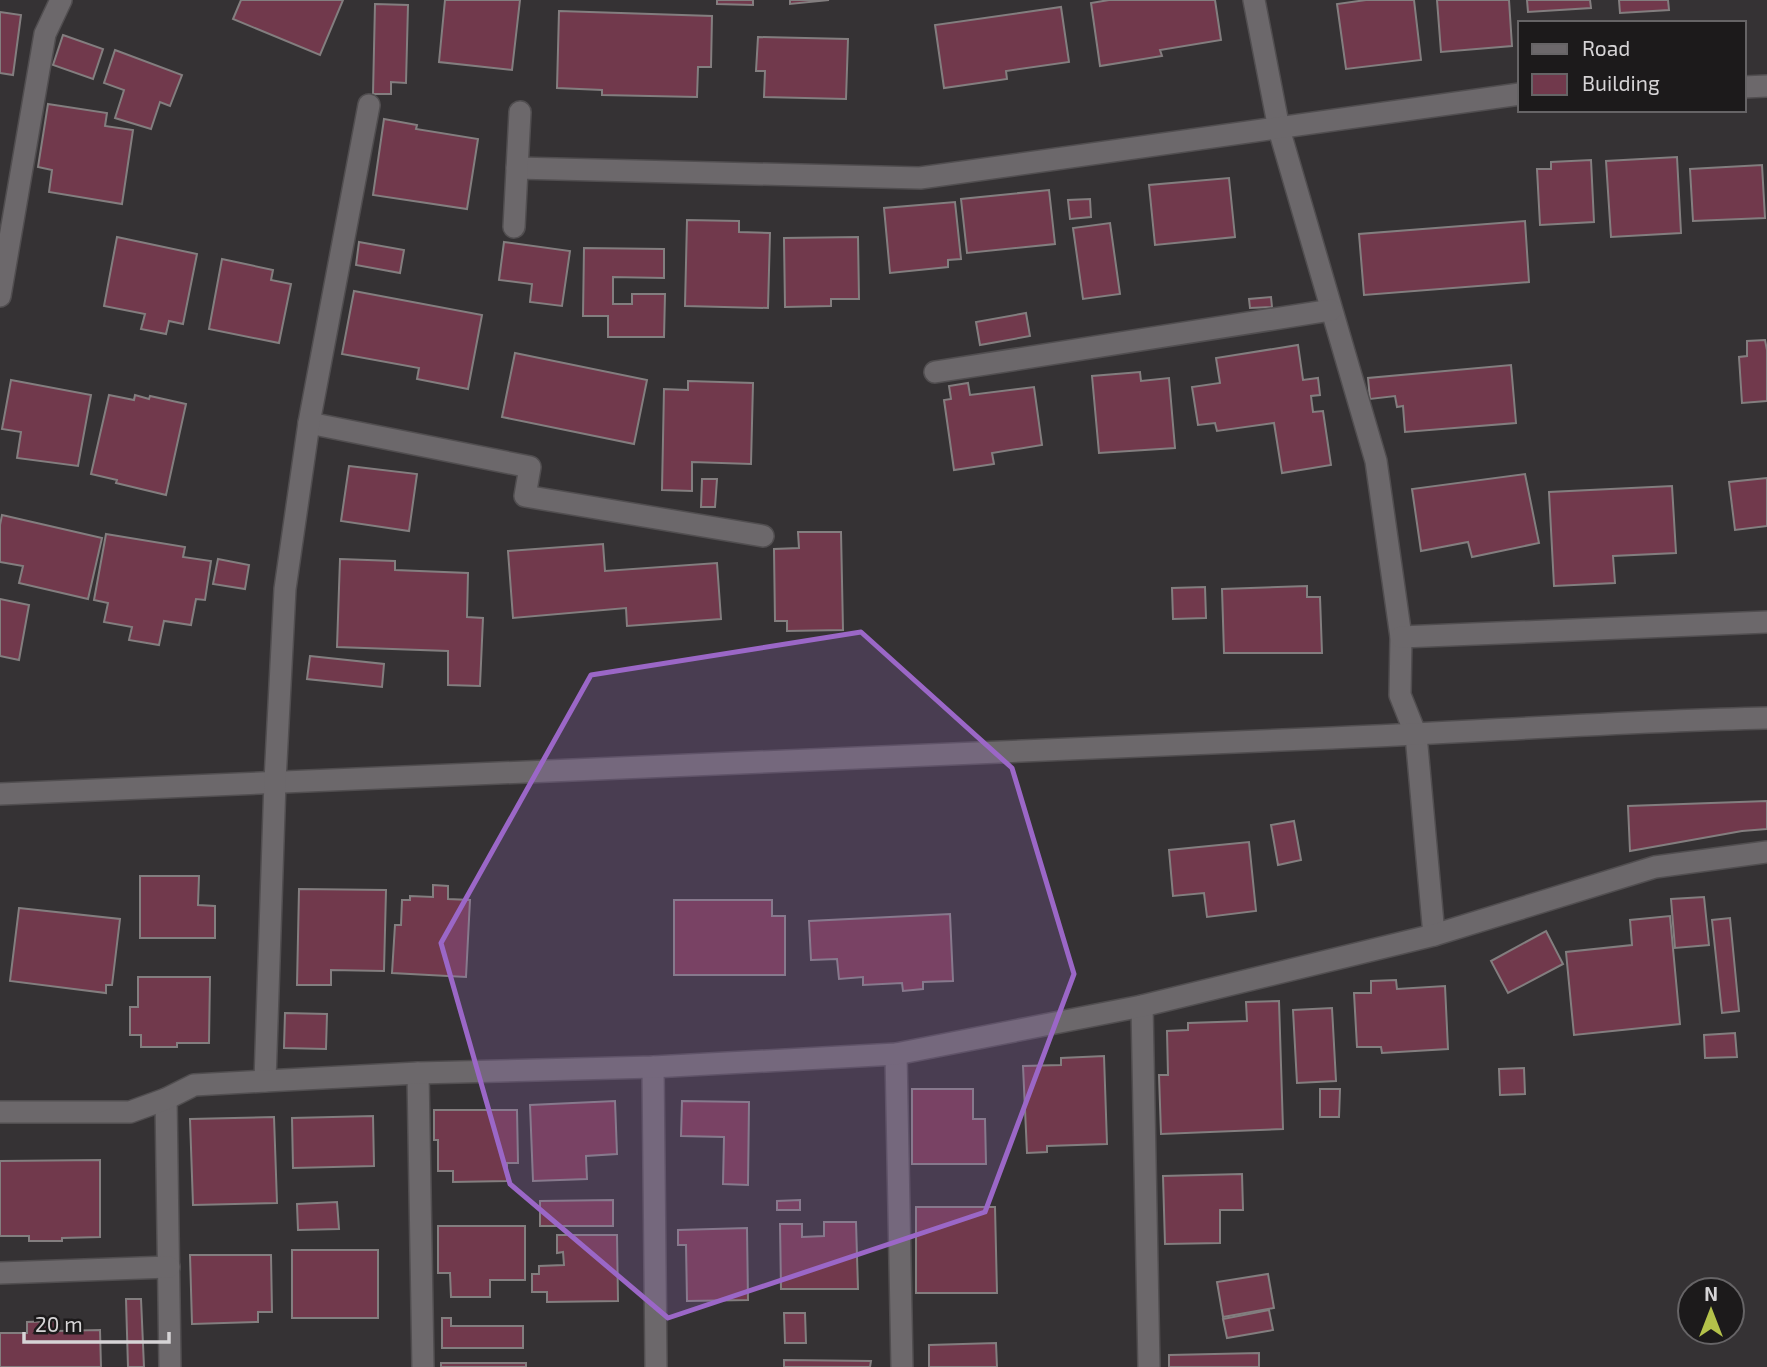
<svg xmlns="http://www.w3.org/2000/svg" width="1767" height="1367" font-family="'Exo 2',sans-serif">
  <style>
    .building { fill: #71394c; stroke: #837e7f; stroke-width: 2 }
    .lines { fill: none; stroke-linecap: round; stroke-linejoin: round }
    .minor-casing { stroke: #514e50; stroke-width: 24 }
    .minor { stroke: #6c686b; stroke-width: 21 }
    .marked { fill: #9b67c7; fill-opacity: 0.2; stroke: #9b67c7; stroke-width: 5; stroke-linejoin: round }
  </style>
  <rect width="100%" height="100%" fill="#353234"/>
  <g class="building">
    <path d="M 241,0 L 343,0 L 320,55 L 233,19 Z"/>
    <path d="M 445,0 L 520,0 L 512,70 L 439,62 Z"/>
    <path d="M 717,0 L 753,0 L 753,5 L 717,4 Z"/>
    <path d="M 790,0 L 829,0 L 790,4 Z"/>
    <path d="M 1109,0 L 1215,0 L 1221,40 L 1160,50 L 1162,56 L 1100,66 L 1091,3 Z"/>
    <path d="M 1366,0 L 1414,0 L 1421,60 L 1346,69 L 1337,4 Z"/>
    <path d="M 1437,0 L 1509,0 L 1512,46 L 1441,52 Z"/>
    <path d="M 1527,0 L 1590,0 L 1591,8 L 1528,12 Z"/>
    <path d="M 1619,0 L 1668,0 L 1669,10 L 1620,13 Z"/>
    <path d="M 375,4 L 408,5 L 406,83 L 391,82 L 391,94 L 373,94 Z"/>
    <path d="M 1061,7 L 1069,62 L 1006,71 L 1007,79 L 944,88 L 935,25 Z"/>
    <path d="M 559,11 L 712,16 L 711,67 L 698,67 L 697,97 L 602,95 L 602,90 L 557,88 Z"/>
    <path d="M 0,12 L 21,15 L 13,75 L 0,73 Z"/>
    <path d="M 63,35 L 103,49 L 93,79 L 53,65 Z"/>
    <path d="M 758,37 L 848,39 L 846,99 L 764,97 L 765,71 L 756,71 Z"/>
    <path d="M 115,50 L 182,75 L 170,106 L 160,102 L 151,129 L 115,118 L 124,90 L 104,83 Z"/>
    <path d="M 48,104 L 107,113 L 105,126 L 133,130 L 122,204 L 49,192 L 52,170 L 38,167 Z"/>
    <path d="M 384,119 L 417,125 L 416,129 L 478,139 L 467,209 L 373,195 Z"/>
    <path d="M 1677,157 L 1681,233 L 1611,237 L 1606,161 Z"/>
    <path d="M 1591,160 L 1594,222 L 1540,225 L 1537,169 L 1551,169 L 1551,162 Z"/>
    <path d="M 1762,165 L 1765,218 L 1693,221 L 1690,169 Z"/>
    <path d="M 1229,178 L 1235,237 L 1155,245 L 1149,185 Z"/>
    <path d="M 1049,190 L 1055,244 L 967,253 L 961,199 Z"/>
    <path d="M 1090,199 L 1091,217 L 1070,219 L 1068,200 Z"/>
    <path d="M 955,202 L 961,259 L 948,260 L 948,267 L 890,273 L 884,208 Z"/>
    <path d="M 687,220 L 739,221 L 739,232 L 770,233 L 768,308 L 685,306 Z"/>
    <path d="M 1525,221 L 1529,282 L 1364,295 L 1359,234 Z"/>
    <path d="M 1110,223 L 1120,294 L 1083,299 L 1073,228 Z"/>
    <path d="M 117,237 L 197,254 L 183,324 L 169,321 L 166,334 L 141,329 L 145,314 L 104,306 Z"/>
    <path d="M 858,237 L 859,299 L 831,299 L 831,306 L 785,307 L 784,238 Z"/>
    <path d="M 359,242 L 404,250 L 400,273 L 356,265 Z"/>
    <path d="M 504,242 L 570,251 L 562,306 L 530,302 L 532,284 L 499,280 Z"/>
    <path d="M 584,248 L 664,249 L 664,278 L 613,277 L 613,304 L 632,304 L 632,294 L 665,294 L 664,337 L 608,337 L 608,316 L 583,316 Z"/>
    <path d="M 222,259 L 273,270 L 271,280 L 291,284 L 279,343 L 209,329 Z"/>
    <path d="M 354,291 L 482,315 L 468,389 L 417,379 L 419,368 L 342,354 Z"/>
    <path d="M 1271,297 L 1272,307 L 1250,308 L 1249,299 Z"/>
    <path d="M 1026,313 L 1030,336 L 980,345 L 976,322 Z"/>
    <path d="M 1765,340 L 1767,350 L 1767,401 L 1742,403 L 1739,357 L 1747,356 L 1747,341 Z"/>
    <path d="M 1298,345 L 1303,380 L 1318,378 L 1320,395 L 1311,396 L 1313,412 L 1323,411 L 1331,465 L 1282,473 L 1274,423 L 1217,431 L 1215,423 L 1198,425 L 1192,387 L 1220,383 L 1216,358 Z"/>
    <path d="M 515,353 L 647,380 L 634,444 L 502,417 Z"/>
    <path d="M 1511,365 L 1516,423 L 1405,432 L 1403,406 L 1397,407 L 1395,396 L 1370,399 L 1368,378 Z"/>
    <path d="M 1140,372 L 1141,381 L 1169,378 L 1175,448 L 1099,453 L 1092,376 Z"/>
    <path d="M 11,380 L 91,395 L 78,466 L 17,458 L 21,432 L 2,429 Z"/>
    <path d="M 688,381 L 753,383 L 751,464 L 692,462 L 692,491 L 662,490 L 664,389 L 688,390 Z"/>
    <path d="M 968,383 L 970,395 L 1034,387 L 1042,445 L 992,453 L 994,464 L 954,470 L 944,400 L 951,399 L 949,386 Z"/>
    <path d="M 109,395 L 134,400 L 135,395 L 149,399 L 150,396 L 186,404 L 166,495 L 116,483 L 117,480 L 91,474 Z"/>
    <path d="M 349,466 L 417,474 L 409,531 L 341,521 Z"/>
    <path d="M 1525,474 L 1539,543 L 1472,557 L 1468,542 L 1421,551 L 1412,489 Z"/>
    <path d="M 1767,478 L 1767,526 L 1735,530 L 1729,482 Z"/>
    <path d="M 702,479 L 717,479 L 715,507 L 701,507 Z"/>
    <path d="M 1672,486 L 1676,553 L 1613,556 L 1615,583 L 1554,586 L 1549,492 Z"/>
    <path d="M 2,515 L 102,538 L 88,599 L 19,583 L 23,566 L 0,562 L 0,525 Z"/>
    <path d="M 798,532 L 841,532 L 843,630 L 787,631 L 787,621 L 775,621 L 774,549 L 799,548 Z"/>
    <path d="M 106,534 L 185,547 L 183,557 L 211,561 L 205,600 L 196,599 L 191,625 L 164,621 L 159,645 L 129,640 L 132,627 L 104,622 L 108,603 L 94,600 Z"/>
    <path d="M 603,544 L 605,571 L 717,563 L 721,619 L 627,626 L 626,608 L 513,618 L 508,551 Z"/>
    <path d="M 218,559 L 249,565 L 245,589 L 213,584 Z"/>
    <path d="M 340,559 L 395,561 L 395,570 L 468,573 L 467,617 L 483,618 L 480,686 L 448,685 L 448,651 L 337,647 Z"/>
    <path d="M 1307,586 L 1307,597 L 1320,597 L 1322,653 L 1224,653 L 1222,589 Z"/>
    <path d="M 1205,587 L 1206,618 L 1173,619 L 1172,588 Z"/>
    <path d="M 0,599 L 29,605 L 19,660 L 0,656 Z"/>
    <path d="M 310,656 L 384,664 L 382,687 L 307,679 Z"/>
    <path d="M 1767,801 L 1767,829 L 1742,831 L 1630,851 L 1628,806 Z"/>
    <path d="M 1294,821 L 1301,860 L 1278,865 L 1271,825 Z"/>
    <path d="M 1249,842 L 1256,911 L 1207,917 L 1204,893 L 1173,896 L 1169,850 Z"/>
    <path d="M 140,876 L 199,876 L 198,905 L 215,906 L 215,938 L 140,938 Z"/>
    <path d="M 433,885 L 448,886 L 448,899 L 470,900 L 466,977 L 392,973 L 395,925 L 401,925 L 402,900 L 410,900 L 410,896 L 433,897 Z"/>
    <path d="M 299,889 L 386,890 L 384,971 L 331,970 L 331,985 L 297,985 Z"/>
    <path d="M 1704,897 L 1709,945 L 1675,948 L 1671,899 Z"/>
    <path d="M 674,900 L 772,900 L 772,916 L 785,916 L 785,975 L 674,975 Z"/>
    <path d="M 19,908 L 120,919 L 112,985 L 106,985 L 106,993 L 10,981 Z"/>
    <path d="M 950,914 L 953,981 L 923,982 L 923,989 L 903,991 L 902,983 L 863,985 L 863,977 L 839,979 L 837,959 L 811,960 L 809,921 Z"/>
    <path d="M 1670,916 L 1680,1024 L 1574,1035 L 1566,952 L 1632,945 L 1630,920 Z"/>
    <path d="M 1730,918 L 1739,1011 L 1722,1013 L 1712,920 Z"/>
    <path d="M 1546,931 L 1563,964 L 1508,993 L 1491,961 Z"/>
    <path d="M 138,977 L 210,977 L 209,1043 L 177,1043 L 177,1047 L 141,1047 L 141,1035 L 130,1035 L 130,1007 L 138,1007 Z"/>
    <path d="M 1396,980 L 1397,989 L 1445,986 L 1448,1049 L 1382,1053 L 1381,1047 L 1357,1047 L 1354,993 L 1371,993 L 1371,981 Z"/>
    <path d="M 1279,1001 L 1283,1129 L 1161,1134 L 1159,1075 L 1168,1075 L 1167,1031 L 1188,1030 L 1188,1023 L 1247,1021 L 1246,1002 Z"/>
    <path d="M 1332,1008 L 1336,1081 L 1297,1083 L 1293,1010 Z"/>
    <path d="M 285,1013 L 327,1014 L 326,1049 L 284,1048 Z"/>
    <path d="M 1735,1033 L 1737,1057 L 1705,1058 L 1704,1035 Z"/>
    <path d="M 1104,1056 L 1107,1144 L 1047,1146 L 1047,1152 L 1027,1153 L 1023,1066 L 1061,1065 L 1061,1058 Z"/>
    <path d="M 1524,1068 L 1525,1094 L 1500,1095 L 1499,1069 Z"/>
    <path d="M 912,1089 L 973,1089 L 973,1119 L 985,1119 L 986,1164 L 912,1164 Z"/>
    <path d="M 1320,1089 L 1340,1089 L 1339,1117 L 1320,1117 Z"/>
    <path d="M 615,1101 L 617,1154 L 586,1156 L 587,1179 L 533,1181 L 530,1105 Z"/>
    <path d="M 682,1101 L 749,1102 L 748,1185 L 723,1184 L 724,1137 L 681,1136 Z"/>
    <path d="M 434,1110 L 517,1110 L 518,1163 L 507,1163 L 507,1181 L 453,1182 L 453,1171 L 438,1171 L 438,1140 L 434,1140 Z"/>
    <path d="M 373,1116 L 374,1166 L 293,1168 L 292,1118 Z"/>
    <path d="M 274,1117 L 277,1203 L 193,1205 L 190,1119 Z"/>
    <path d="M 100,1160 L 100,1237 L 62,1238 L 62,1241 L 29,1241 L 29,1236 L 0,1236 L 0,1161 Z"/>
    <path d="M 1242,1174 L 1243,1210 L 1220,1210 L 1220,1243 L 1165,1244 L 1163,1176 Z"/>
    <path d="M 613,1200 L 613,1226 L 540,1226 L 540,1201 Z"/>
    <path d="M 800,1200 L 800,1210 L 777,1210 L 777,1201 Z"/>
    <path d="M 337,1202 L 339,1229 L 298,1230 L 297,1204 Z"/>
    <path d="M 916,1207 L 995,1207 L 997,1293 L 916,1293 Z"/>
    <path d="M 824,1222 L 856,1222 L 858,1289 L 781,1289 L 780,1224 L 802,1224 L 802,1237 L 824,1236 Z"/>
    <path d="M 438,1226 L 525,1226 L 525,1280 L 490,1280 L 490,1297 L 451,1297 L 450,1273 L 438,1273 Z"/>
    <path d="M 747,1228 L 748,1300 L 687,1301 L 686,1245 L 678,1245 L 678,1230 Z"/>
    <path d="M 557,1235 L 617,1235 L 618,1301 L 547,1302 L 547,1292 L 532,1292 L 532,1274 L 539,1274 L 539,1266 L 564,1265 L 563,1252 L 557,1253 Z"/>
    <rect x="292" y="1250" width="86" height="68"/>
    <path d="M 190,1255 L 271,1255 L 272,1312 L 258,1312 L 258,1322 L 192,1324 Z"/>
    <path d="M 1268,1274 L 1274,1308 L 1223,1317 L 1217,1282 Z"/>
    <path d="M 126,1299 L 141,1299 L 144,1367 L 128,1367 Z"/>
    <path d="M 1269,1310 L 1273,1330 L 1227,1338 L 1223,1319 Z"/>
    <path d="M 784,1313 L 805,1313 L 806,1343 L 785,1343 Z"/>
    <path d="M 442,1318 L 451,1318 L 451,1326 L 523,1326 L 523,1348 L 442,1348 Z"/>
    <path d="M 56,1321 L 56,1331 L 100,1330 L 101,1367 L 0,1367 L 0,1333 L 27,1333 L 27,1322 Z"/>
    <path d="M 996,1343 L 997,1367 L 929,1367 L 929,1345 Z"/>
    <path d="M 1259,1353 L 1259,1367 L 1169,1367 L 1169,1355 Z"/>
    <path d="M 784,1360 L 871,1361 L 870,1367 L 784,1367 Z"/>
    <rect x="441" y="1363" width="85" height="4"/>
  </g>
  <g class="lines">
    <g class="minor-casing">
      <g id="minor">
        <path d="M 1254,0 L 1279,129 L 1376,461 L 1401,637 L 1400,695 L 1416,735 L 1434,935"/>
        <path d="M 1744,87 L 1767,86"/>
        <path d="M 517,168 L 920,178 L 1520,94"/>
        <path d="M 514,227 L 520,112"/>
        <path d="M 0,296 L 45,34 L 61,0"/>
        <path d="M 935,372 L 1331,310"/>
        <path d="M 309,423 L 530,467 L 525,496 L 763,536"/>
        <path d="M 1401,637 L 1767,622"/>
        <path d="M 0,794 C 444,774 888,755 1332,738 C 1477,732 1622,721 1767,718"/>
        <path d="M 1142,1006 L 1149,1367"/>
        <path d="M 896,1054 L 902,1367"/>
        <path d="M 653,1067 L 656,1367"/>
        <path d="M 418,1073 L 423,1367"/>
        <path d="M 265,1081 L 275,781 L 285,589 L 309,423 L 369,105"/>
        <path d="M 166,1099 L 170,1367"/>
        <path d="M 0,1112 L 130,1112 L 166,1099 L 194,1085 L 265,1081 L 418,1073 L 653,1067 L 896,1054 L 1142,1006 L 1434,935 L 1655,867 L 1767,852"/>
        <path d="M 0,1273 L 169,1267"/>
      </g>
    </g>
    <use href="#minor" class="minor"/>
  </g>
  <path class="marked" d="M 861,632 L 1012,768 L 1074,974 L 985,1212 L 668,1318 L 510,1184 L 441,943 L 591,675 Z"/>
  <rect x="1518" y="21" width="228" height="91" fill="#1c1a1b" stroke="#666466" stroke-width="2"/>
  <rect x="1532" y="44" width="35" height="10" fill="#6c686b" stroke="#666466" stroke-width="2"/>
  <text x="1582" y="56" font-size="21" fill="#d6d4d6">Road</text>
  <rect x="1532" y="74" width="35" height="21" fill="#71394c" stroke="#666466" stroke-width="2"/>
  <text x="1582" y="91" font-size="21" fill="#d6d4d6">Building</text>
  <g transform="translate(1711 1311)"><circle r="33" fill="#1c1a1b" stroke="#666466" stroke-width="2"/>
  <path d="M0-5L12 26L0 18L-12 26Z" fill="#b4c24a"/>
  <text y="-10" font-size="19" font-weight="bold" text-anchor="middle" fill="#d6d4d6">N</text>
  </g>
  <path d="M24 1332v10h145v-10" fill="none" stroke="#d6d4d6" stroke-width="3.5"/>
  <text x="35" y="1332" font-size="21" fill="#d6d4d6" stroke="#1c1a1b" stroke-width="5" paint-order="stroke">20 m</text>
</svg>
